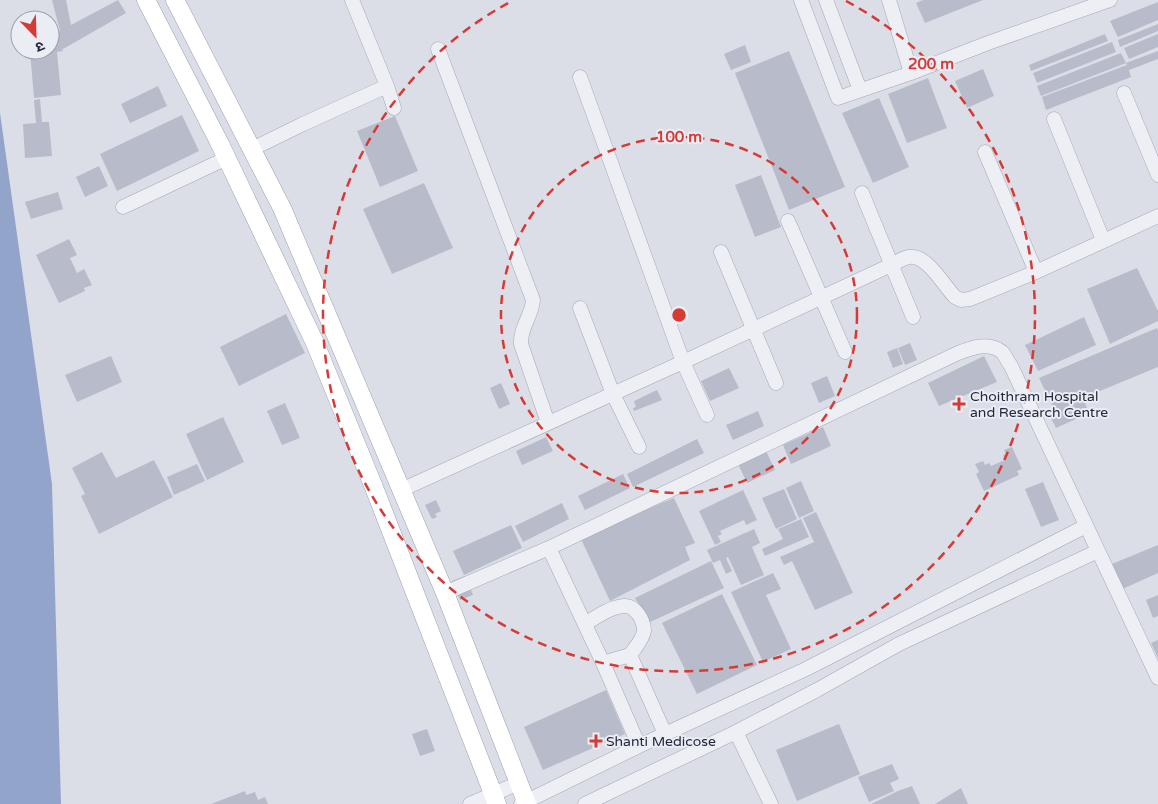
<svg xmlns="http://www.w3.org/2000/svg" width="1158" height="804" viewBox="0 0 1158 804" font-family="'Varela Round','Noto Sans Devanagari',sans-serif">
<style>
.water{fill:#93a4ca}
.building{fill:#b8bcca}
.lines{fill:none;stroke-linecap:round;stroke-linejoin:round}
.minor-casing{stroke:#a4a8b4;stroke-width:15}
.major-casing{stroke:#9aa0b3;stroke-width:19}
.minor{stroke:#eeeff5;stroke-width:14}
.major{stroke:#fff;stroke-width:18}
.ring{fill:none;stroke:#d73a35;stroke-width:2.5;stroke-dasharray:9 6}
.poi-dot{fill:#d73a35;stroke:#ebedf5;stroke-width:2}
.labels{text-anchor:middle;stroke-width:4;stroke-linejoin:round;paint-order:stroke}
.poi-label{font-size:14px;fill:#24293e;stroke:#ebedf5;text-anchor:start}
.centre{fill:#d73a35;stroke:#ebedf5;stroke-width:2.5}
.ring-label{font-size:15px;text-anchor:middle;font-weight:bold;fill:#d73a35;stroke:#ebedf5;stroke-width:4;stroke-linejoin:round;paint-order:stroke}
</style>
<rect width="100%" height="100%" fill="#dbdee7"/>
<path class="water" d="M0,113l52,371 9,320h-61z"/>
<path class="building" d="M52,0h14l5,25 47,-25 8,13 -63,36 -1,-1 1,3 -6,1 4,43 -27,3 -4,-47 20,-1v-13h6l-2,-3 6,-3z
M923,0h60l-58,23 -9,-20z
M1158,2v18l-40,17 -8,-16z
M1158,24v7l-38,16 -2,-7z
M1105,34l3,7 -77,30 -2,-6z
M1158,34v13l-29,12 -5,-11z
M1112,42l4,10 -79,31 -4,-10z
M745,45l6,17 -20,8 -7,-16z
M789,51l56,136 -56,23 -54,-137z
M1158,51v8l-29,11 2,7 -85,33 -4,-13 85,-32 -1,-2z
M1121,53l5,10 -85,33 -4,-10z
M983,69l11,27 -27,12 -12,-27z
M928,78l19,50 -40,15 -19,-49z
M158,86l9,20 -37,17 -9,-19z
M879,98l30,69 -36,16 -31,-70z
M40,99l2,23h7l3,34 -27,2 -2,-34 13,-1 -2,-23z
M182,115l17,36 -82,40 -17,-37z
M395,116l23,55 -38,16 -23,-56z
M99,166l9,20 -23,11 -9,-20z
M761,175l20,52 -26,10 -20,-52z
M424,183l29,65 -61,26 -29,-65z
M58,192l5,17 -32,10 -6,-17z
M69,239l8,16 -7,3 7,15 7,-4 8,16 -8,3 1,3 -26,12 -23,-48z
M1137,268l21,43v10l-48,23 -23,-55z
M286,314l19,39 -66,33 -19,-39z
M1084,317l12,28 -58,26 -13,-26z
M1157,328l1,3v36l-75,31 6,15 -33,15 -8,-16 5,-5 -14,-29z
M910,343l7,17 -12,5 -7,-17z
M897,348l6,16 -10,4 -6,-16z
M111,356l11,26 -45,20 -12,-27z
M984,356l13,26 -58,24 -11,-23z
M729,368l10,20 -29,13 -9,-20z
M827,376l8,20 -16,7 -8,-20z
M501,383l9,21 -11,5 -9,-21z
M657,390l5,10 -28,11 -1,-3 3,-1 -2,-6z
M285,403l15,35 -18,7 -15,-34z
M758,411l6,15 -31,14 -7,-15z
M223,417l21,45 -37,18 -21,-46z
M823,427l8,19 -40,18 -8,-19z
M546,437l7,14 -31,14 -6,-14z
M697,439l7,14 -71,34 -6,-13z
M1012,447l10,22 -5,2 2,4 -35,16 -8,-17 3,-2 -4,-8 8,-3 2,4 4,-2 2,3 14,-6 -2,-5 3,-1 -2,-4z
M766,451l9,19 -28,13 -9,-19z
M102,452l14,26 38,-18 19,37 -74,37 -18,-38 4,-2 -13,-26z
M197,464l8,17 -31,14 -7,-18z
M623,474l7,14 -45,22 -7,-14z
M801,481l13,30 -15,7 -13,-30z
M1043,482l16,38 -18,7 -16,-38z
M784,489l13,30 -21,10 -14,-31z
M743,490l14,30 -11,5 -2,-5 -24,11 2,3 -4,2 3,6 -6,3 -16,-34z
M674,498l21,45 -10,4 5,13 -80,41 -30,-64z
M436,500l5,11 -6,3 2,3 -5,2 -7,-14z
M562,503l7,16 -46,23 -8,-16z
M816,512l37,81 -38,17 -23,-49 -8,4 -4,-8 34,-15 -11,-24z
M801,519l8,18 -44,19 -3,-7 21,-10 -5,-10z
M511,525l11,23 -58,27 -11,-24z
M754,529l6,14 -8,4 12,28 -23,10 -13,-28 -2,1 6,13 -6,3 -6,-14 -7,3 -6,-13z
M1158,545v28l-40,18 -11,-25z
M711,561l13,27 -76,35 -13,-25z
M773,573l8,16 -15,6 25,54 -28,13 -32,-70z
M465,576l8,19 -13,5 -8,-19z
M722,594l35,71 -60,29 -35,-71z
M1158,595v21l-5,2 -7,-18z
M1158,640v18l-7,-15z
M606,690l19,44 -82,36 -19,-43z
M839,724l21,50 -63,27 -21,-51z
M427,729l8,22 -15,5 -8,-22z
M892,764l7,15 -9,4 4,8 -25,11 -11,-25z
M912,786l8,18h-49l27,-13z
M961,788l7,16h-33z
M245,791l1,4 9,-3 3,8 7,-3 3,7h-57z"/>
<g class="lines">
<defs>
<path id="minor" d="M352,0l35,86 7,22
M801,0l37,98 73,-25 77,-30 122,-43
M826,0l34,90
M889,0l22,73
M438,49l95,251c-1,16 -13,27 -12,44l27,79
M580,77l103,285 24,53
M1124,93l34,82
M1054,119l49,121
M252,149l51,-25 84,-38
M985,152l51,120
M862,193l51,124
M123,207l104,-49
M788,221l57,131
M721,252l55,131
M580,308l33,86 26,53
M401,490l282,-128 208,-97c6,-3 12,-7 18,-8 18,-3 35,29 46,40l6,3 9,-1 66,-27 122,-56
M445,593l104,-45
M585,624c11,-7 25,-17 39,-18 11,-1 20,14 20,25 -1,8 -9,17 -14,24l35,79
M603,663l27,-8
M736,732l35,72
M639,746l-36,-83 -54,-115 409,-195c13,-5 31,-12 44,-1 3,3 6,10 9,14l147,312
M470,804l49,-21
M521,804l118,-58 167,-77 280,-143
M585,804l151,-72 81,-42 82,-46 199,-93"/>
<path id="major" d="M146,0l73,142 96,201 60,147 122,314
M175,0l107,208 163,385 82,211"/>
</defs>
<use href="#minor" class="minor-casing"/>
<use href="#major" class="major-casing"/>
<use href="#minor" class="minor"/>
<use href="#major" class="major"/>
</g>
<g class="ring">
<circle cx="679" cy="315" r="178"/>
<path d="M846 1A356 356 0 1 1 512 1"/>
</g>
<g class="poi-dot">
<path d="M956.5 396.5h5v5h5v5h-5v5h-5v-5h-5v-5h5z"/>
<path d="M593.5 733.5h5v5h5v5h-5v5h-5v-5h-5v-5h5z"/>
</g>
<g class="labels">
<g class="poi-label">
<text x="970" y="401">Choithram Hospital<tspan x="970" dy="16">and Research Centre</tspan></text>
<text x="606" y="746">Shanti Medicose</text>
</g>
</g>
<circle cx="679" cy="315" r="8" class="centre"/>
<g class="ring-label">
<text x="931" y="69">200 m</text>
<text x="679" y="142">100 m</text>
</g>
<g transform="translate(35 35) rotate(157)"><circle r="24" fill="#ebedf5" stroke="#9b9fac"/>
<path d="M0-4L9 19L0 12L-9 19Z" fill="#d73a35"/>
<text y="-8" font-size="14" font-weight="bold" text-anchor="middle" fill="#24293e">उ</text>
</g>
</svg>
